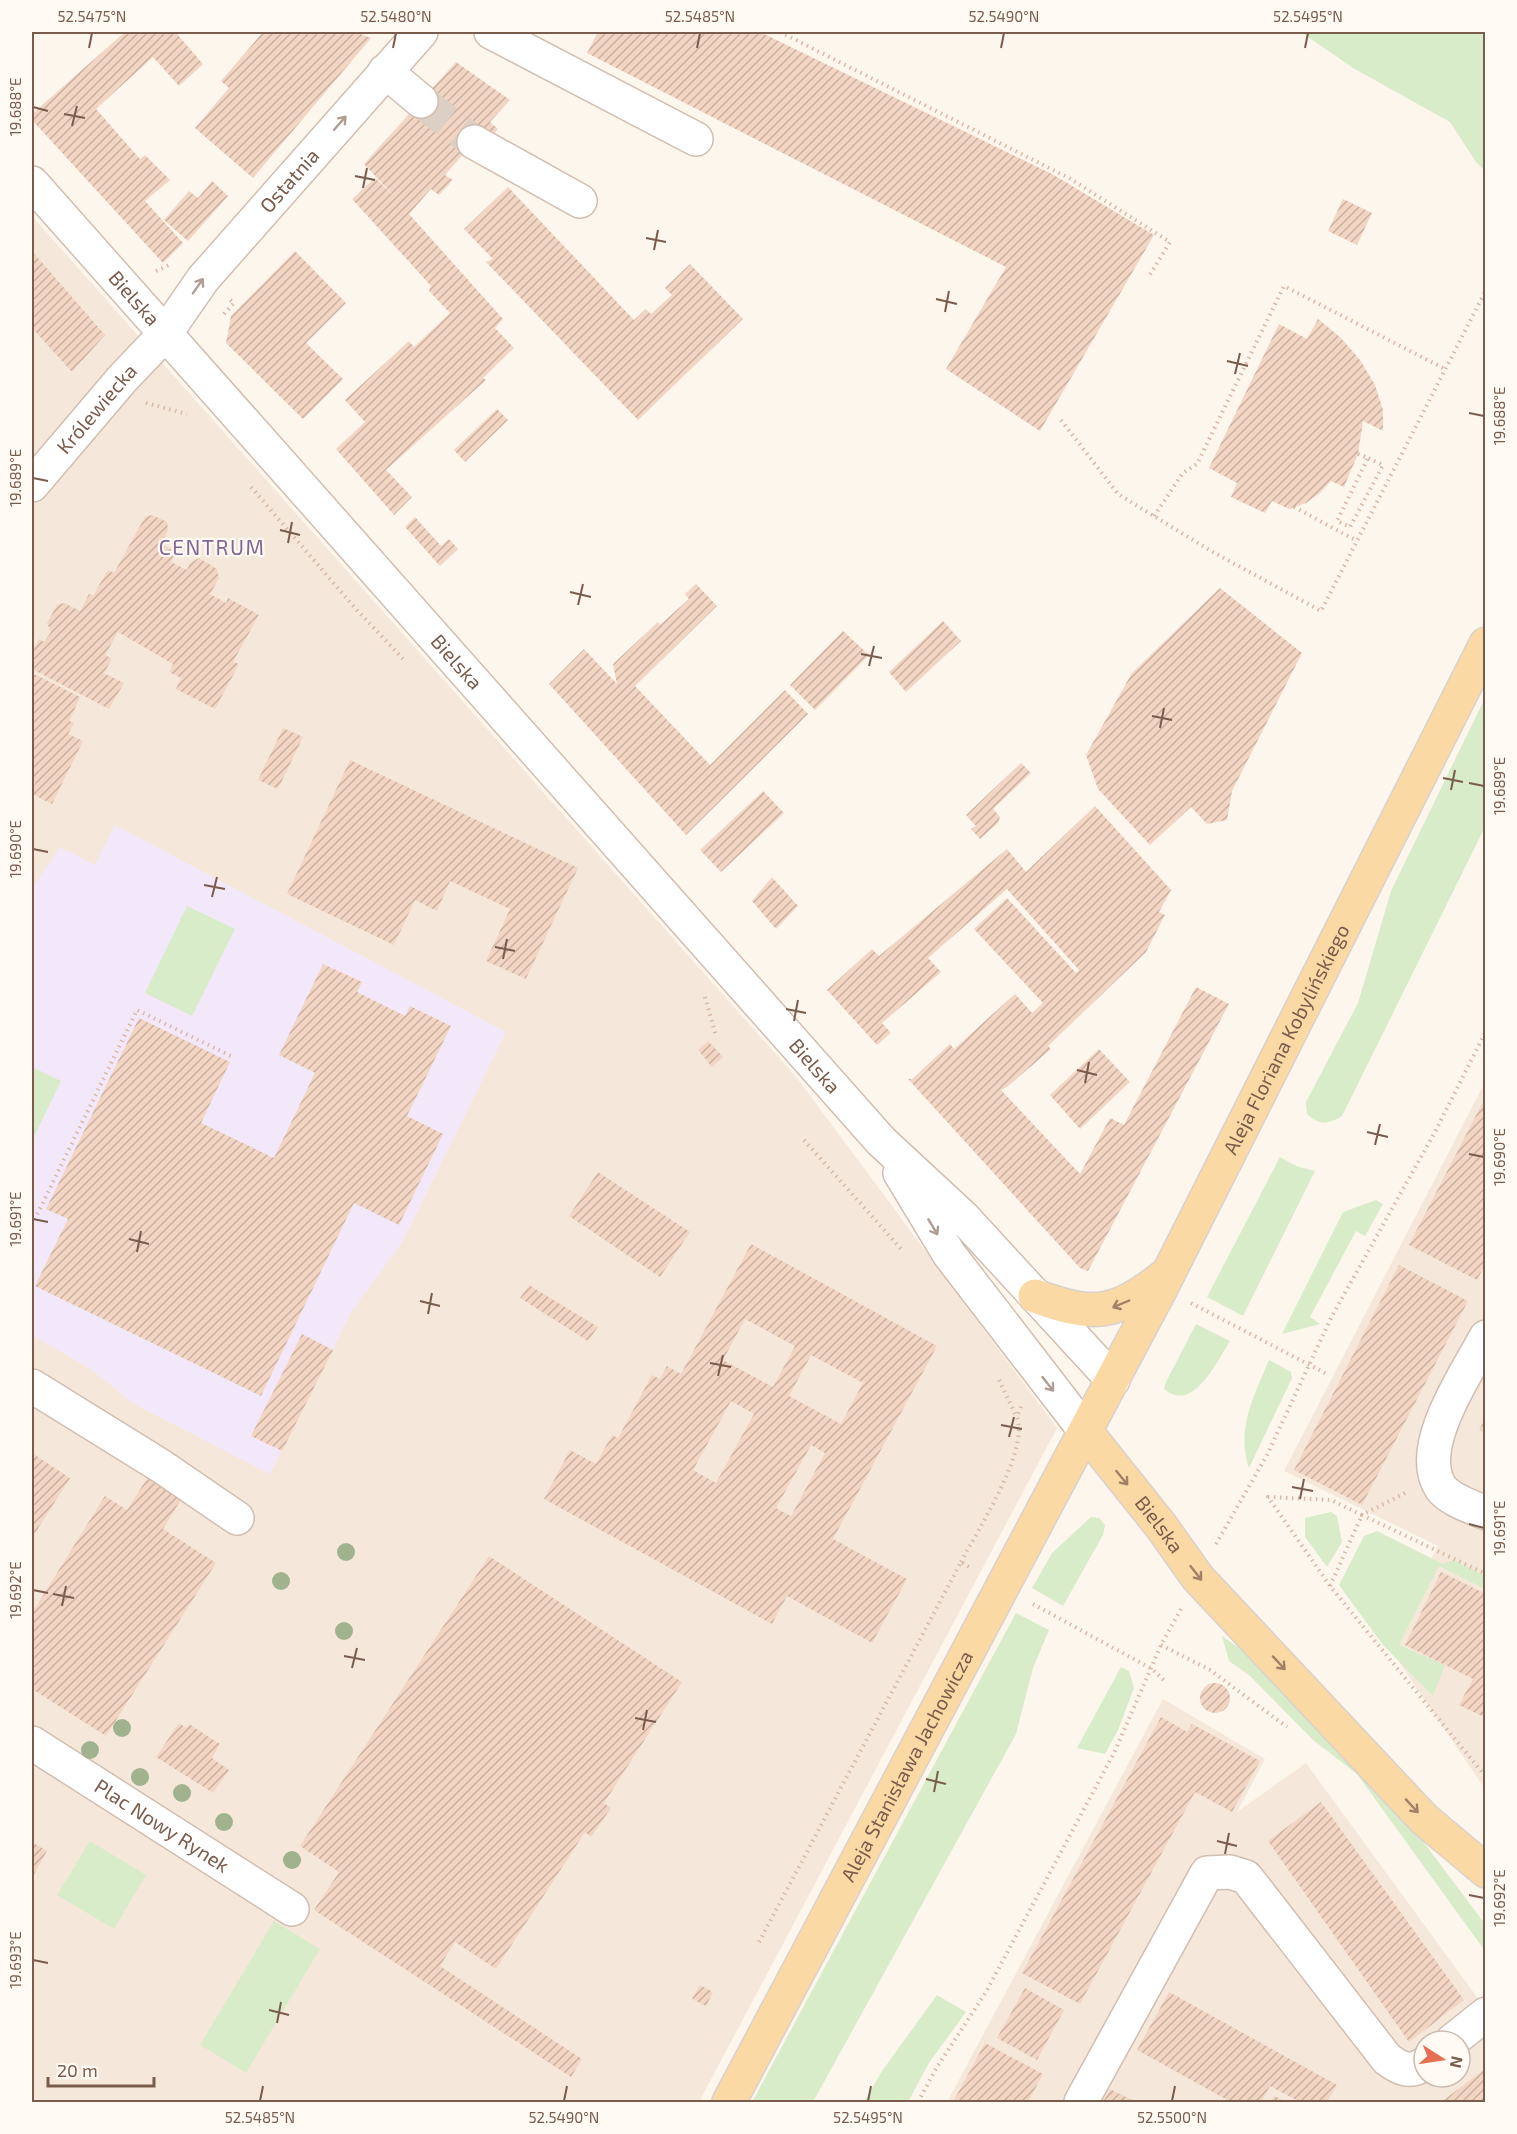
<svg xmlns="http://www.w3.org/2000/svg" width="1517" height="2134" viewBox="0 0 1517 2134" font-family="'Exo 2',sans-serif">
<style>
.residential{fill:#f5e8da;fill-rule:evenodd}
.education{fill:#f3e8fa}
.green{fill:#d8ecc9}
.building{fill:url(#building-hatch);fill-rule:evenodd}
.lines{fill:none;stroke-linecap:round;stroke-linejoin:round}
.minor-tunnel{stroke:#dcd0c4;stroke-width:33;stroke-dasharray:33 16;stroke-linecap:butt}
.minor-casing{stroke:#d1beb0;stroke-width:36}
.major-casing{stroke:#dad1cd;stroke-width:36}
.path{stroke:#d9b8a5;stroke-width:4;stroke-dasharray:1.5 4.5;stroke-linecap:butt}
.minor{stroke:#fff;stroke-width:33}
.major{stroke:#fbd9a5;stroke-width:33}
.tree{fill:#a0b28e}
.oneway{stroke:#af9d94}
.oneway2{stroke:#a18267}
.ticks{fill:none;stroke:#7a5c4d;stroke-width:2}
.labels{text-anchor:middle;stroke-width:4.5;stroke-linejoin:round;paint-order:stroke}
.street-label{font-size:20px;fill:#7a5c4d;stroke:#fffaf3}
.neighbourhood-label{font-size:21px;letter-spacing:1.5px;fill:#846695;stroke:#fffaf3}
.neatline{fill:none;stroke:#7a5c4d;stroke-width:2}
.ticks-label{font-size:15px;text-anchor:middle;fill:#7a5c4d}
</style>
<defs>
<pattern id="building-hatch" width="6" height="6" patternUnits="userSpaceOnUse" patternTransform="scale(1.5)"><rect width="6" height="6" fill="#f3d5c3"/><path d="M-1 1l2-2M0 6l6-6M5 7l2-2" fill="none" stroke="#cab0a1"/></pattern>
</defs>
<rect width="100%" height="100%" fill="#fdf6ec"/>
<path class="residential" d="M32,216l765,862 260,350 -358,674h-667z
M1485,1082v707l-98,-145 51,-98 -154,-75z
M1163,1699l102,60 -28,53 69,-49 179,245v94h-538zM1424,2041h36v36h-36z"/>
<path class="education" d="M115,825l391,207 -103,209 -51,70 -82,163 -136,-70 -42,-34 -60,-35v-446l28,-42 35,18z"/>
<path class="green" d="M1301,32h184v139l-9,-9 -26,-40 -97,-54z
M1485,698v129l-143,289c-14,9 -23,9 -35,-2l-1,-12 52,-99 33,-112z
M187,906l48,23 -43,87 -47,-23z
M32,1067l29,14 -29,60z
M1280,1157l16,9 19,5 -72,145 -36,-19z
M1376,1200l7,4 -18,32 -9,-5 -46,86 10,7 -38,10 61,-122z
M1196,1324l34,17c-13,20 -37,73 -66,48l2,-7z
M1269,1360l22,12 1,6 -43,90c-13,-38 5,-73 20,-108z
M1331,1512l6,4 5,26 -15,25 -22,-30v-19z
M1091,1517l8,1 6,7 -2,10 -40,71 -31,-18 20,-35z
M1377,1531l66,33 10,-4 32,16v13l-46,-23 -40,79 46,20 -12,31 -50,-51 -44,-60 25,-49z
M1016,1613l33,17 -16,38 -17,66 -203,368h-61z
M1222,1636l23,16 132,128 108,144v27l-128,-177 -44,-34 -64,-65 -20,-14z
M1121,1667l8,4 5,17 -16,42 -13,24 -28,-6z
M90,1841l56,34 -32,54 -57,-34z
M274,1921l46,28 -74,124 -46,-28z
M937,1995l29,17 -37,51 -21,39h-44l18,-31z"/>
<path class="building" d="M125,32h56l-4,2 26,30 -24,22 -26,-29 -57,52 44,50 5,-4 25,25 -25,21 38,42 -20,20 -131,-143v-6z
M263,32h92l16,6 -118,140 -58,-50 34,-40 -8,-7z
M598,32h162l292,142 102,61 -114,196 -94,-62 60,-102 -419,-214z
M456,62l54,38 -20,22 8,7 -14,16 -10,-3 -29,33 8,5 -14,15 -8,-6 -22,25 94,105 -8,9 19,20 -31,30 3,2 -100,90 26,27 -18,18 -58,-66 29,-27 -20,-22 64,-59 5,6 36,-34 -21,-22 2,-5 -79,-87 23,-21 19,18 -30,-32z
M212,181l16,15 -40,45 -24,-21 25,-29 9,7z
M508,187l126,133 12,-11 5,5 21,-19 -7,-7 25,-24 53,55 -105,101 -152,-158 7,-3 -29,-30z
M1343,199l29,14 -15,32 -29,-14z
M32,251l73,84 -33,37 -40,-44z
M295,251l51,52 -40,40 37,36 -40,40 -77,-76 5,-27z
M1318,319l23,19 19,22 15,25 8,25v21l-20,-10 -5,33 -14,33 -13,-6 -11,12 -14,10 -17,6 -17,-8 -7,12 -34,-16 6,-14 -28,-15 70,-144 28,15z
M497,409l11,11 -43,42 -11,-12z
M152,515l15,7 1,8 -7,14 15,8 -5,10 16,8 3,-7 9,-5 18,11 2,9 -9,16 16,9 2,-5 31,17 -26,47 6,2 -24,45 -39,-20 5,-11 -12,-6 4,-8 -55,-32 -13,23 7,4 -8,14 20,10 -15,26 -77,-40v-17l7,-13 5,3 7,-10 -4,-9 10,-18 7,-2 16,8 9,-17 4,2 15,-26 6,3 31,-56z
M415,517l26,29 8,-7 9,10 -18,17 -35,-39z
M696,584l21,22 -82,80 75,79 75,-75 23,24 -122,121 -137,-151 35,-35 33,35 -4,-20 45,-42 2,3 29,-26 -4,-5z
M1220,588l82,65 -70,138 -5,29 -20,4 -16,-17 -41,38 -52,-56 -12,-34 46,-82z
M943,621l18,20 -55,51 -17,-20z
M843,631l26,24 -54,55 -25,-25z
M32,673l48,24 -11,24 5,2 -6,11 15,7 -31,63 -20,-10 3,-11 -3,-2z
M283,728l20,9 -25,52 -20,-9z
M350,760l228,108 -52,111 -40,-18 24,-52 -60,-28 -13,30 -22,-11 -21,45 -107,-51z
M1021,763l10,10 -38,36 7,8 -2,6 -18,16 -9,-10 5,-3 -10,-11z
M763,791l21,22 -63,59 -21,-22z
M1095,806l76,84 -12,22 6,3 -19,37 -98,94 3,3 -44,38 -6,3 79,84 30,-56 14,7 72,-138 33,17 -141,267 -8,-3 -172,-189h4l38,-35 4,5 61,-55 17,19 11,-10 -69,-74 33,-31 69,75 3,-3 -72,-81 -79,69 13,14 -59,51 9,10 -14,12 -50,-55 45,-41 7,7 128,-107 19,23z
M772,877l26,29 -22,23 -24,-28z
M323,964l39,18 -5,10 48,24 5,-10 41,20 -44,90 36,18 -44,91 -45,-22 -93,193 -226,-110 33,-67 -22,-10 93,-191 91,44 -29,61 73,35 41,-85 -36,-18z
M708,1041l15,16 -11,10 -14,-17z
M1099,1049l31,33 -50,47 -30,-34z
M1486,1096v167l-9,17 -68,-35z
M598,1172l92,60 -30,45 -91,-61z
M751,1244l186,102 -104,193 74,40 -35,64 -85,-47 -15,28 -228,-125 26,-49 26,14 16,-29 6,3 34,-63 8,4 7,-13 14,8zM745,1319l50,27 -22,41 -50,-27zM811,1355l52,28 -22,41 -52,-28zM731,1401l23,13 -38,69 -23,-13zM811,1445l14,8 -34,63 -15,-8z
M1399,1265l69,36 -106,204 -68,-35z
M529,1285l69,42 -10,14 -68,-43z
M302,1334l31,16 -51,101 -31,-15z
M1486,1417v17l-7,-4z
M32,1453l38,25 -38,60z
M148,1477l34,21 -19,31 53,34 -110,173 -74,-47v-76l73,-117 22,14z
M489,1556l193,126 -78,121 7,5 -20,29 -6,-5 -89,137 -41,-27 -15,24 142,93 -11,18 -257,-167 25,-38 -39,-26z
M1441,1572l45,22v124l-27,-13 14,-26 -68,-34z
M1200 1698a15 15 0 1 1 30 0a15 15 0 1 1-30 0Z
M1161,1717l26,15 5,-8 68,37 -28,51 -37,-20 -115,212 -58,-31z
M179,1723l7,5 3,-4 31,20 -8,14 17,12 -16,23 -57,-36z
M1321,1802l143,198 -55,42 -141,-201z
M32,1842l15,9 -15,27z
M700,1985l13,7 -7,14 -14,-7z
M1025,1988l39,22 -27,50 -40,-22z
M1169,1992l168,93 -10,17h-27l-30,-16 -9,16h-30l-94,-52z
M985,2043l58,31 -15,28h-75z
M1486,2068v34h-45z
M1110,2089l26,13h-33z
M1274,2096l13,6h-17z"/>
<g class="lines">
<path class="minor-tunnel" d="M421,101l53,41"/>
<defs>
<g id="minor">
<path d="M491,32l205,107"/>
<path d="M385,71l36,30"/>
<path d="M474,142l106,59"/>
<path id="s1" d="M32,183l849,958 82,76 150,163"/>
<path id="s2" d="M32,485l91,-107 42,-44 38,-55 218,-247"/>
<path d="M900,1173l49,81 137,178"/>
<path d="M1486,1337c-19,36 -72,111 -45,151 9,12 31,19 45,25"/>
<path d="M32,1386l129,80 76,52"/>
<path id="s3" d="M32,1743l260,166"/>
<path d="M1452,2041l34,-27"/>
<path d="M1081,2102l126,-229 23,-1 16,5 141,182c12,9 23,15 37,5"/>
</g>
<g id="major">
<path d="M1035,1296c60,22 80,19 131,-21"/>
<path id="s4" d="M1086,1432l75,94 37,52 226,241 62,52"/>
<path id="s5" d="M729,2102l432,-814 325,-644"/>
</g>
</defs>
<use href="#minor" class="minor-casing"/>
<use href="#major" class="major-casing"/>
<path class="path" d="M780,32l289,146 101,64 -22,36
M156,271l15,-7
M224,314l10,-11 -4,-3
M146,403l41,11
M1061,420l57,74 93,57 110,60 165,-321
M1358,454l10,4 -31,63 13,6 33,-62 -15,-7
M251,487l104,121 50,53
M1294,507l63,34
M1154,516l29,-43 14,-9 87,-178 161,83
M705,997l11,39
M804,1140l99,111
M32,1225l105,-215 96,47
M1191,1303l136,71
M999,1380l17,36
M1405,1493l-43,22 124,59
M1216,1544l51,-89 64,-137 105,-188 50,-99
M961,1562c17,-33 68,-110 56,-145l5,-13
M1330,1586l32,-71 -31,-15 -63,-3 62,89 156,191
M1033,1604l119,65 15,14
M1161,1645l49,25 77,57
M759,1942l202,-380 11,7
M918,2102l19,-35 49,-75 128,-239 47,-108 20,-36"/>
<use href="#minor" class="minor"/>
<use href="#major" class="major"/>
</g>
<g class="tree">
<circle cx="346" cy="1552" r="9"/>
<circle cx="281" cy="1581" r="9"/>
<circle cx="344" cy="1631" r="9"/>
<circle cx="122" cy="1728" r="9"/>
<circle cx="90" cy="1750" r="9"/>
<circle cx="140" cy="1777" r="9"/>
<circle cx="182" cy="1793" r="9"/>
<circle cx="224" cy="1822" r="9"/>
<circle cx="292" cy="1860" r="9"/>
</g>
<defs><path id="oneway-shaft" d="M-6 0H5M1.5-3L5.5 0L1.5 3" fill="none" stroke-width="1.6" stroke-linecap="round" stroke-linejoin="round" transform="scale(1.5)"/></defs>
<g class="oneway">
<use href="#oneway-shaft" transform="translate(340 123) rotate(-49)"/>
<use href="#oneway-shaft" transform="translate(198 286) rotate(-55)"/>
<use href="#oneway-shaft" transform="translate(933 1227) rotate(59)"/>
<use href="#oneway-shaft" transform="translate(1048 1384) rotate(52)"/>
</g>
<g class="oneway2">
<use href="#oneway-shaft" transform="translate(1121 1304) rotate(157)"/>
<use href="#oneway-shaft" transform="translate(1122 1478) rotate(51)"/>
<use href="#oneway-shaft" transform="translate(1196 1573) rotate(52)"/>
<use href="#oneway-shaft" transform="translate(1279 1663) rotate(47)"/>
<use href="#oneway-shaft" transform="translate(1412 1806) rotate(47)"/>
</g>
<path class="ticks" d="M89,48l3,-15M393,48l3,-15M697,48l3,-15M1001,48l3,-15M1305,48l3,-15M33,107l15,4M64,114l21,4M72,126l5,-20M355,176l20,4M363,188l4,-20M646,238l20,4M654,250l4,-20M936,299l21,5M945,312l4,-21M1227,361l21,5M1235,374l5,-21M1469,413l15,3M33,478l15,3M280,530l20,5M288,543l4,-21M570,592l21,5M578,605l5,-21M861,654l21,4M869,666l5,-20M1152,716l20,4M1160,728l4,-20M1443,778l20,4M1469,783l15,3M1451,790l4,-20M33,849l15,3M204,885l21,4M212,897l5,-20M495,947l20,4M503,959l4,-20M786,1009l20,4M794,1021l4,-21M1077,1070l20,5M1085,1083l4,-21M1367,1132l21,5M1375,1145l5,-21M1469,1154l15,3M33,1219l15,3M129,1239l20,5M137,1252l4,-21M420,1301l20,5M428,1314l4,-21M710,1363l21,4M718,1376l5,-21M1001,1425l21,4M1009,1437l5,-20M1292,1487l21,4M1300,1499l4,-20M1469,1524l15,4M33,1590l15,3M53,1594l21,4M62,1606l4,-20M344,1656l21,4M352,1668l5,-20M635,1718l21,4M643,1730l4,-20M926,1779l20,5M934,1792l4,-21M1217,1841l20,5M1225,1854l4,-21M1469,1895l15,3M33,1960l15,3M269,2010l20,5M277,2023l4,-21M260,2101l3,-15M564,2101l3,-15M868,2101l3,-15M1172,2101l3,-15"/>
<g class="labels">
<g class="street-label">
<text dy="7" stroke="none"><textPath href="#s2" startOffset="399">Ostatnia</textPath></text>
<text dy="7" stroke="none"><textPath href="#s1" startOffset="154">Bielska</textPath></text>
<text dy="7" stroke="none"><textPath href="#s2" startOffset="100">Królewiecka</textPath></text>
<text dy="7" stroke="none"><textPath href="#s1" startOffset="640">Bielska</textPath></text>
<text dy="7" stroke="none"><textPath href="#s5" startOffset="1200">Aleja Floriana Kobylińskiego</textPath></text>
<text dy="7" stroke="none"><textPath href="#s1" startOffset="1180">Bielska</textPath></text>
<text dy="7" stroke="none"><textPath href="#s4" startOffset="118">Bielska</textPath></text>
<text dy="7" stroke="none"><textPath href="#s5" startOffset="380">Aleja Stanisława Jachowicza</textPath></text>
<text dy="7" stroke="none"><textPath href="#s3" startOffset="154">Plac Nowy Rynek</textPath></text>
</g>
<g class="neighbourhood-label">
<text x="212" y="555">CENTRUM</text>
</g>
</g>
<rect width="1517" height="2134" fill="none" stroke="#fffaf3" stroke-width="66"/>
<g transform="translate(1442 2059) rotate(102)"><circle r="28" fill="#fffaf3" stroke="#cabbb1" stroke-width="1.5"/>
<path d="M0-4.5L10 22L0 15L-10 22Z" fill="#e76f51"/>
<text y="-9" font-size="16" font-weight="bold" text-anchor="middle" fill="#7a5c4d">N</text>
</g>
<path d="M48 2077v9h106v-9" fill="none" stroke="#7a5c4d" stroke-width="3"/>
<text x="57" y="2077" font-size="18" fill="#7a5c4d" stroke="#fffaf3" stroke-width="4.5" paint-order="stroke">20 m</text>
<rect x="33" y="33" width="1451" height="2068" class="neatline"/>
<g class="ticks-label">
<text x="92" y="22">52.5475°N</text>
<text x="396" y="22">52.5480°N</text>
<text x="700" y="22">52.5485°N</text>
<text x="1004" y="22">52.5490°N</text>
<text x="1308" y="22">52.5495°N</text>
<text transform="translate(16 107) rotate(-90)" y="5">19.688°E</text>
<text transform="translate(1500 416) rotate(-90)" y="5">19.688°E</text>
<text transform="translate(16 478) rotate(-90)" y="5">19.689°E</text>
<text transform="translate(1500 786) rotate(-90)" y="5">19.689°E</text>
<text transform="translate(16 849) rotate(-90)" y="5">19.690°E</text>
<text transform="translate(1500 1157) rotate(-90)" y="5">19.690°E</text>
<text transform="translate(16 1219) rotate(-90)" y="5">19.691°E</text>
<text transform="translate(1500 1528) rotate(-90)" y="5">19.691°E</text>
<text transform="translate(16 1590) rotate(-90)" y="5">19.692°E</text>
<text transform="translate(1500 1898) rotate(-90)" y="5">19.692°E</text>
<text transform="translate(16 1960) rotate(-90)" y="5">19.693°E</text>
<text x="260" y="2123">52.5485°N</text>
<text x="564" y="2123">52.5490°N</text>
<text x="868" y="2123">52.5495°N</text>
<text x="1172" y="2123">52.5500°N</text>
</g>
</svg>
